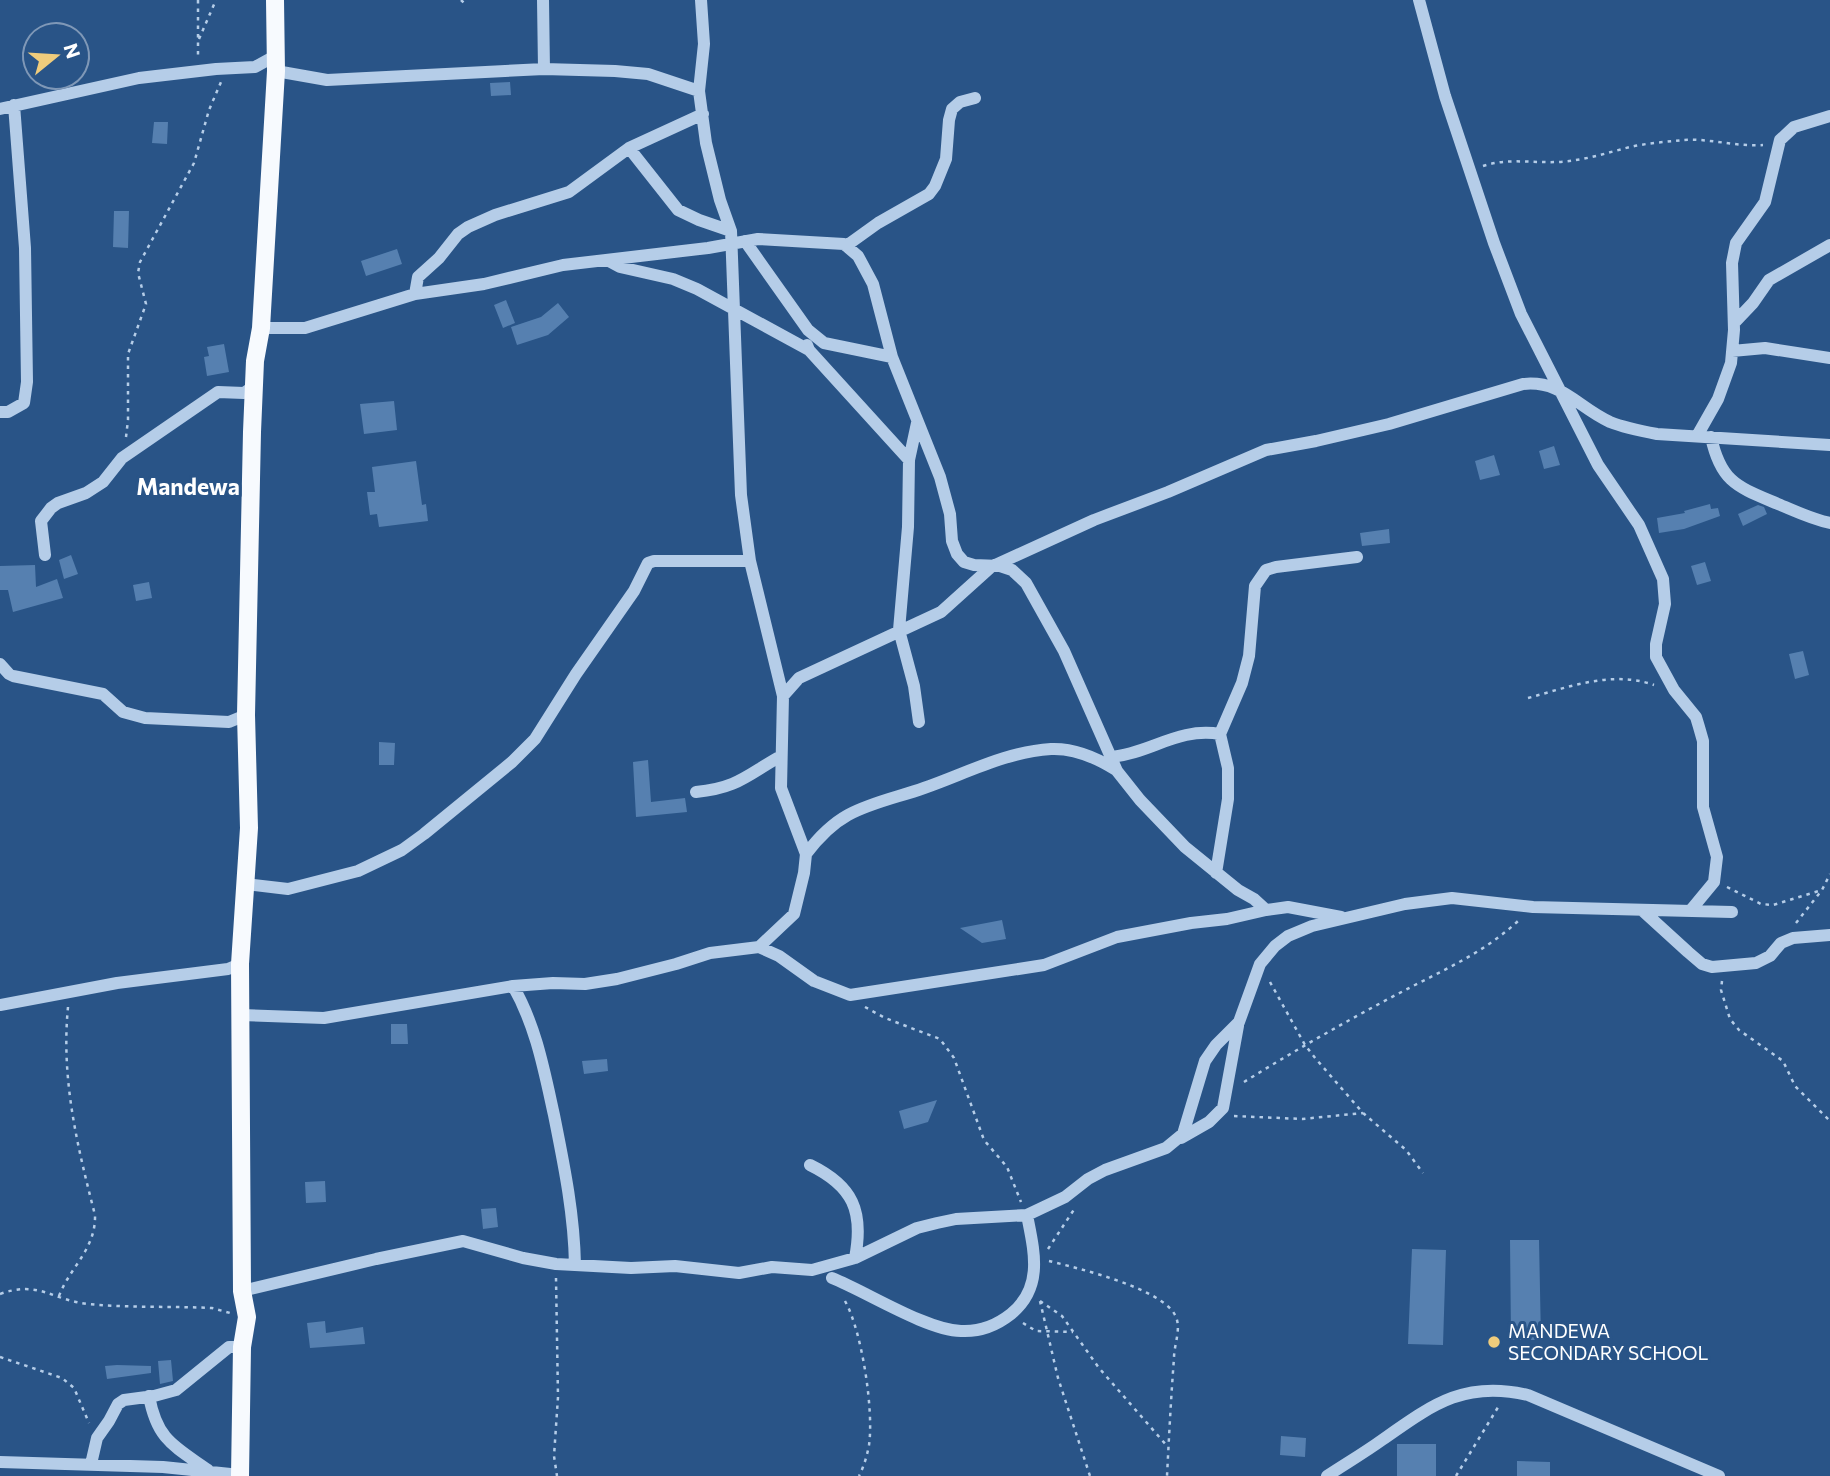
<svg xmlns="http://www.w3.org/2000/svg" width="1830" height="1476" viewBox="0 0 1830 1476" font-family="Commissioner,sans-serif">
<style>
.building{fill:#5680b0}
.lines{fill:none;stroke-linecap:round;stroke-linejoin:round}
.path{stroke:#b5cde8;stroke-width:2.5;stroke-dasharray:3.5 5;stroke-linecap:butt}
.minor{stroke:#b5cde8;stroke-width:12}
.major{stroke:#f7fafe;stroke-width:18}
.poi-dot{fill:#efcc7c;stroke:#295487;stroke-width:2.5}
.labels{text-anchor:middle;stroke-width:6;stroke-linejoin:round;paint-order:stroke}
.poi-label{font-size:19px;fill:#fff;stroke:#295487;text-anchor:start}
.quarter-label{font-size:23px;font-weight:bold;fill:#fff;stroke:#295487}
</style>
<rect width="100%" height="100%" fill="#295487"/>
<path class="building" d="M510,82l1,13 -20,1 -1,-13z
M154,122h14l-1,22 -15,-1z
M114,211h15l-1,37 -15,-1z
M397,249l5,15 -36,12 -5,-15z
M506,300l9,23 -12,5 -9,-23z
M558,303l11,14 -21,18 -31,10 -6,-18 30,-10z
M224,344l5,28 -22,4 -3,-19 5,-1 -2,-9z
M394,401l3,29 -33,4 -4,-30z
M1554,446l6,19 -16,4 -5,-18z
M1494,455l6,20 -20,5 -5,-19z
M416,461l6,44 4,-1 2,17 -49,6 -2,-13 -7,1 -3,-23h8l-3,-25z
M1710,504l1,5 7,-1 2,8 -36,13 -25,4 -2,-15 28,-5 -1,-2z
M1758,505l6,2 3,7 -24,12 -5,-12z
M1389,529l1,14 -28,3 -2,-13z
M71,555l7,19 -14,5 -5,-19z
M1705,562l6,19 -14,4 -6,-19z
M35,565l1,22 21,-8 6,19 -50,14 -5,-22h-8v-24z
M149,582l3,16 -16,3 -3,-16z
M1803,651l6,24 -14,4 -6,-25z
M379,742l16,1 -1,22h-15z
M648,760l3,42 34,-4 2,14 -51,5 -3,-55z
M1002,920l4,19 -24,4 -22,-15z
M391,1024h16l1,20h-17z
M607,1059l1,12 -24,3 -2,-13z
M937,1100l-9,22 -24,7 -5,-18z
M325,1181l1,21 -20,1 -1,-21z
M496,1208l2,19 -15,2 -2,-20z
M1510,1240h29l2,100h-30z
M1412,1249l34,1 -3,95 -35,-1z
M325,1321l1,12 37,-6 2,17 -55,4 -3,-25z
M171,1360l2,21 -13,3 -2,-23z
M117,1365l34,1v7l-44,6 -2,-13z
M1281,1436l25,2 -1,19 -25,-2z
M1397,1444h39v32h-39z
M1517,1461l33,1v14h-33z"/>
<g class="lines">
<path class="path" d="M198,0v56
M461,0l5,5
M199,39l17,-39
M1483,166c24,-8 49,-3 74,-4 26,-1 49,-9 73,-15 17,-4 36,-5 53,-7 27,-2 52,7 80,5
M126,437l2,-17v-66l18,-50 -8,-31 2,-11 54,-99 15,-53 12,-28
M1528,698c41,-11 84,-28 126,-13
M1727,887l34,17 12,1 49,-15
M1796,923l26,-33 8,-16
M1722,981l-1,9 9,29 9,11 44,31 12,25 35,35
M1270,982l35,63 11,14 47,54 43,37 17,23
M865,1007l20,11 55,21 14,19 30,82 23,27 14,35
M1244,1082c55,-34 111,-66 169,-96 37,-19 74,-36 105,-65
M1234,1116l68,3 61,-6
M1048,1249l27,-41
M1049,1261c28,7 112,27 126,54 7,13 -1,29 -1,43 -3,39 -5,79 -7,118
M556,1278l2,119 -4,59 3,20
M0,1294c39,-14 52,6 88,10 41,4 83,2 124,4l18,5
M59,1296c11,-29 37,-47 36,-81 -18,-70 -34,-136 -27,-208
M845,1301c17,30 29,110 24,144 -2,11 -5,21 -10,31
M1040,1301l18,77 32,98
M1040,1301l22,15 37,52 69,79
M1023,1323l13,8 37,1
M0,1357l62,21 12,10 15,35
M1456,1476l44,-72"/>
<path class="minor" d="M543,0l1,69
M1419,0l26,96 49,147 27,71 77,151 41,60 24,54 2,25 -9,40v13l18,33 22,27 3,10 4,14v66l14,50 -3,25 -24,29
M276,71l51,9 217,-11 71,2 33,3 51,17
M0,109l139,-31 77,-9 39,-2 20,-11
M629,148l49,62 21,10 32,11
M745,241l63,89 16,13 68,14
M846,246l32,-23 51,-29 6,-8 11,-27 3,-39 3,-11 8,-7 15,-4
M607,260l13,7 53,12 24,10 112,61
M415,294l69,-10 79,-19 145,-17 50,-9 86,5 14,12 15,28 19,73 48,120 10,37 2,27 5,13 7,8 10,3 26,1 12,4 14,13 38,68 53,120 23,29 45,47 53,43 16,9 12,11 22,-3 53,10
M1734,323l19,-20 16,-23 61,-35
M261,328h44l110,-34 3,-17 21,-19 19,-24 10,-7 27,-12 74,-23 60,-44 74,-34
M807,345l2,5 100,110
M1732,351l33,-3 65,10
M0,412h8l16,-9 3,-21 -2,-134 -11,-143
M917,423l-8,37 -1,67 -9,103 15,56 5,36
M1697,436l21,-37 13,-36 3,-33 -2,-67 4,-20 29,-41 15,-62 14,-13 36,-11
M1711,437c10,46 27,50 67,67 17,7 33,15 52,19
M45,555l-4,-34 10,-13 7,-5 28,-10 17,-11 19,-24 96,-66 26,1 11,-8
M0,664l9,10 4,2 90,18 20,18 22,6 84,4 17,-7
M783,696l16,-18 142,-66 50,-45 103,-47 74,-28 98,-42 50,-9 73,-17 134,-40c39,-4 54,23 87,38 15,6 31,9 47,12l173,11
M1111,757c40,-4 67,-30 109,-23
M696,792c42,-4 51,-17 85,-36
M806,854c12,-16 24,-29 42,-39 24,-13 51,-18 76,-27 43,-15 81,-36 127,-39 23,-1 46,9 65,21
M1216,873l12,-74v-31l-8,-34 22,-51 7,-27 6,-70 11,-16 10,-3 81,-10
M245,884l43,5 70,-18 44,-21 22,-16 88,-72 23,-23 41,-65 58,-83 14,-28 6,-2h96
M1643,911l45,41 14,12 10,3 44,-4 14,-7 11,-13 12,-5 37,-3
M759,947l20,9 35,25 36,14 194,-30 73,-28 74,-14 36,-4 39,-9
M513,986c23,40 31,84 41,129 10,50 20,98 21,150
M0,1005l117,-22 111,-14 12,-5
M241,1015l83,3 189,-32 40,-3 32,1 32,-5 59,-15 34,-11 49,-6 35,-33 10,-41 2,-19 -25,-66 2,-92 -33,-135 -9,-66 -10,-264 -11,-31 -14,-57 -7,-52 5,-47 -3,-44
M1181,1138l28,-16 14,-14 15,-82
M810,1165c43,21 54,46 45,93
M832,1278c35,14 94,52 129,53 18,1 36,-6 50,-17 33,-27 23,-63 16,-99
M242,1291l134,-32 87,-18 60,17 33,6 75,4 44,-2 64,7 33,-6 40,3 43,-12 62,-30 20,-5 19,-4 71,-4 38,-18 23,-18 17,-9 61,-22 17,-14 22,-73 11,-16 23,-23 21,-58 15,-18 13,-10 24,-10 93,-22 47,-6 81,9 199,5
M149,1396c8,44 25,50 59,74
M0,1462l163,5 77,8
M91,1464l6,-26 12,-17 9,-17 6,-4 30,-4 22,-6 53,-43h13
M1327,1476c18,-12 37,-23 55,-36 50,-35 82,-60 146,-45l191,81"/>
<path class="major" d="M240,1476l2,-129 5,-30 -5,-26 -2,-327 9,-136 -3,-113 6,-283 3,-71 6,-33 15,-257 -1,-71"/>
</g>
<circle class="poi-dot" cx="1494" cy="1342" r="7"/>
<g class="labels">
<g class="poi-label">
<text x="1508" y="1338">MANDEWA<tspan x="1508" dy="22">SECONDARY SCHOOL</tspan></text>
</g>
<g class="quarter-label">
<text x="188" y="495">Mandewa</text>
</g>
</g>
<g transform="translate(56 56) rotate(72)"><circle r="33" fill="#295487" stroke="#7f98b7" stroke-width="2"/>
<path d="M0-5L12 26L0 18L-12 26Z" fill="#efcc7c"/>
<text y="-10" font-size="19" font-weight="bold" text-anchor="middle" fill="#ffffff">N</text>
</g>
</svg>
